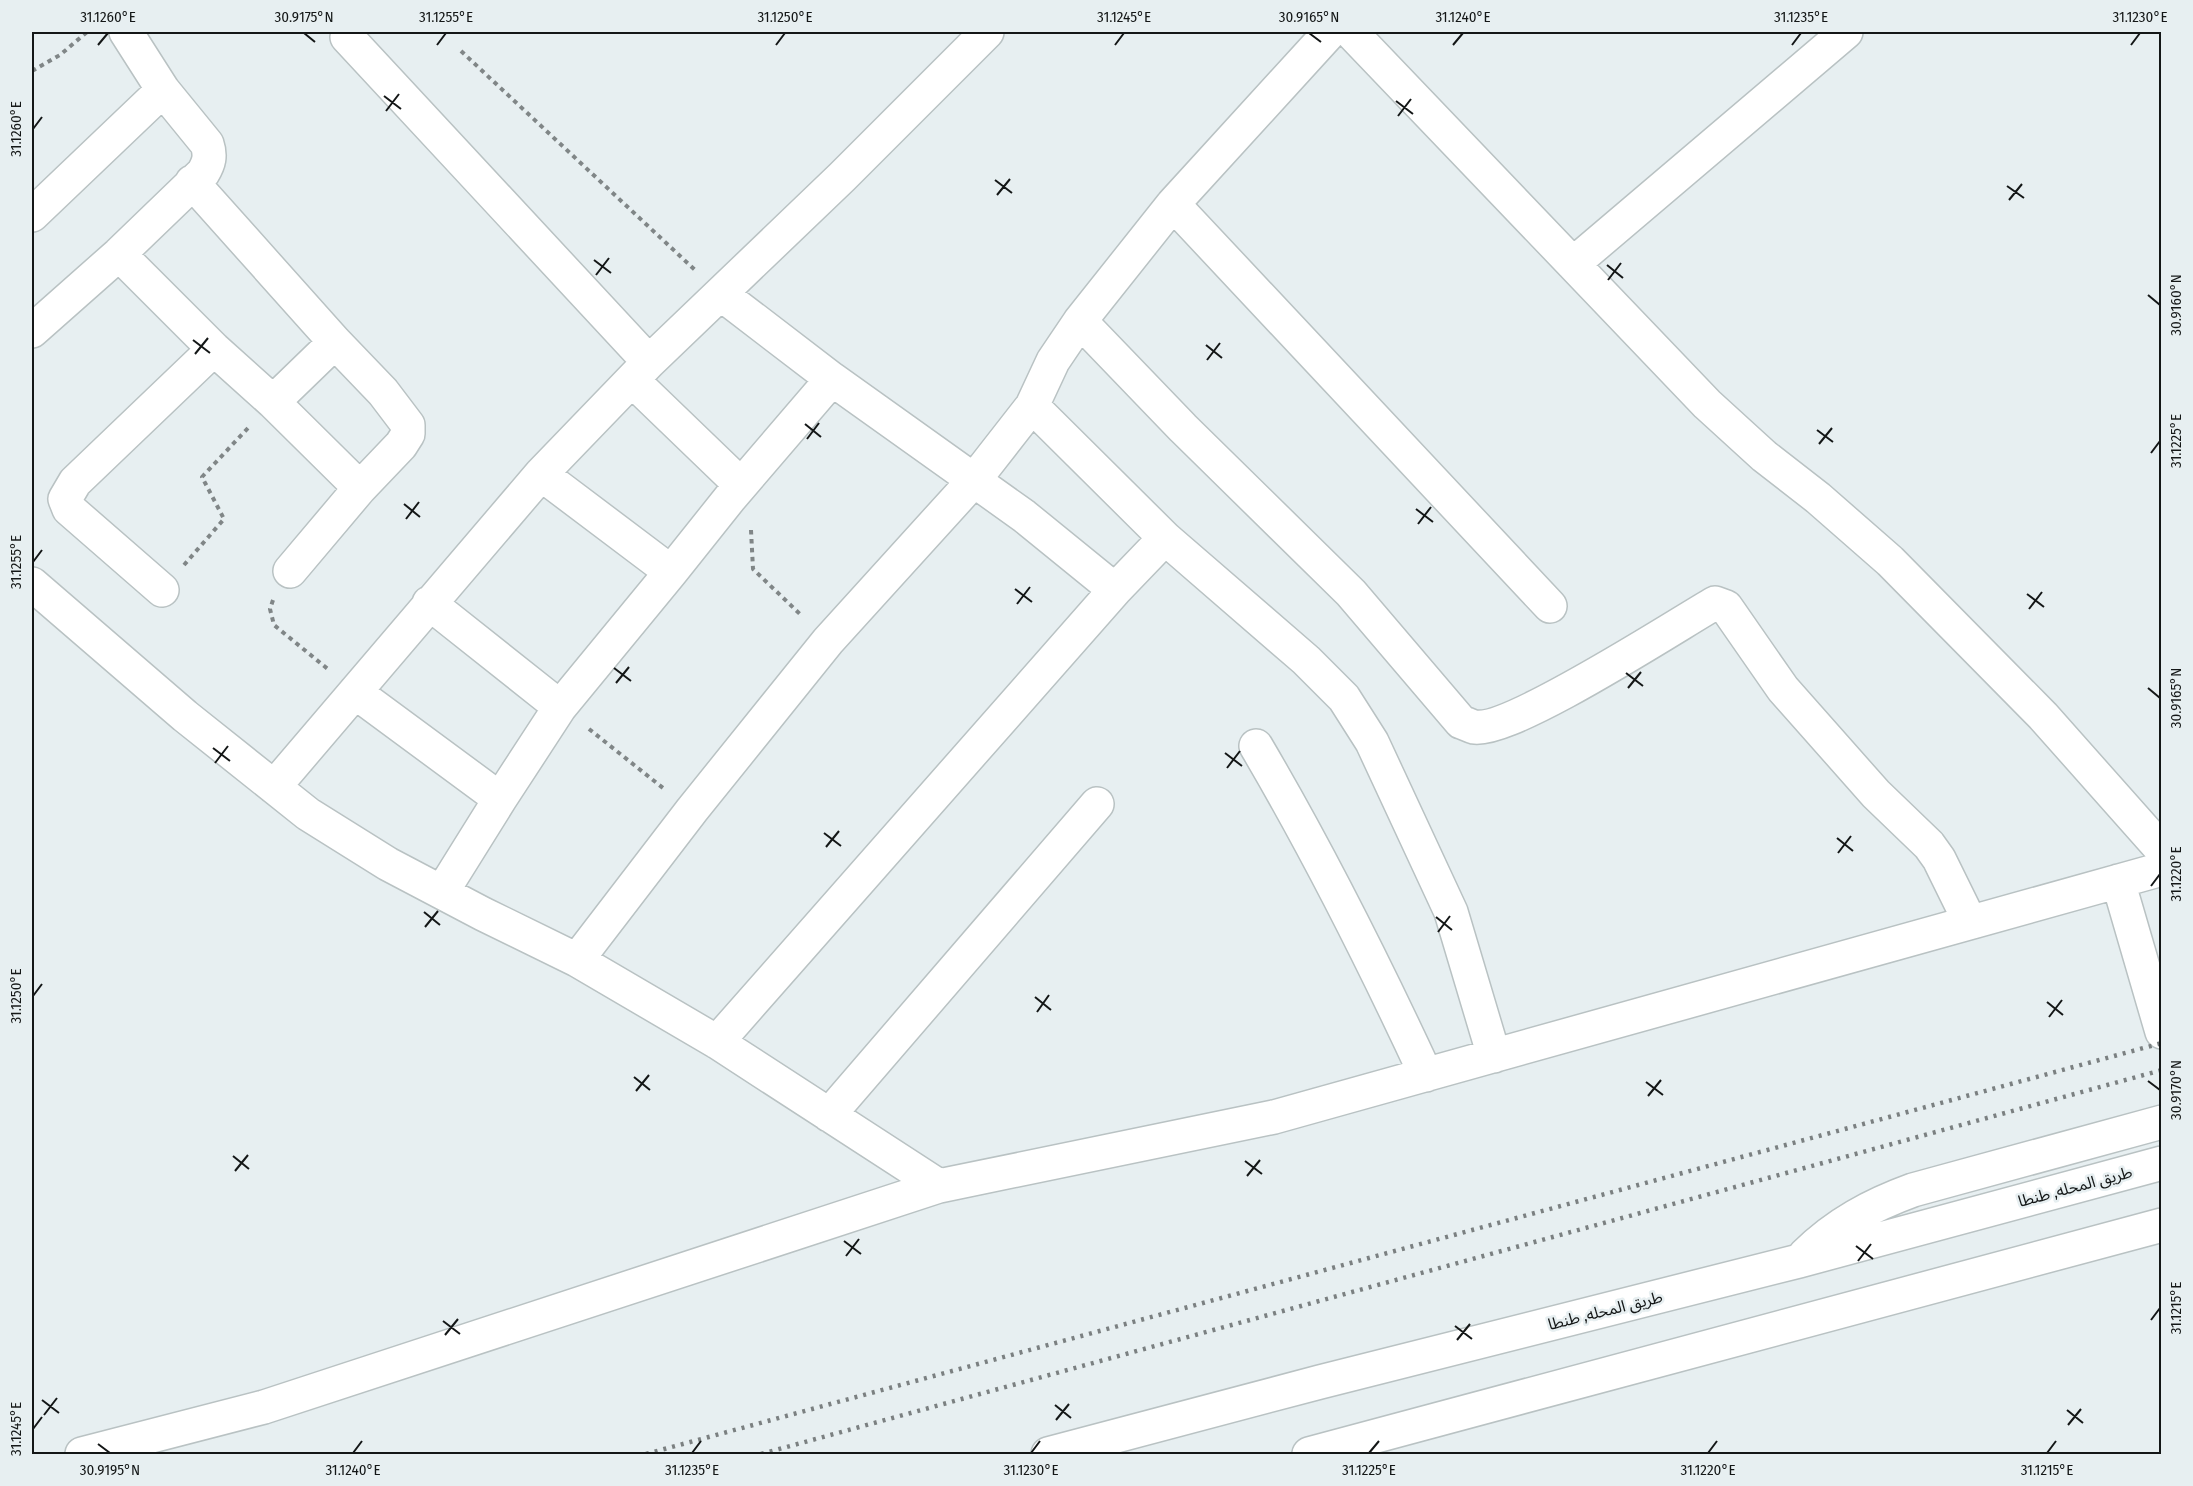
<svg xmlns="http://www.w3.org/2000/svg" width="2193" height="1486" viewBox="0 0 2193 1486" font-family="'Fira Sans Condensed','Noto Sans Arabic',sans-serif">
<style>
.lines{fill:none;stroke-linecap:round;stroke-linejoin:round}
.minor-casing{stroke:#b9c2c3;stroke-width:36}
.trunk-casing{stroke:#b9c2c3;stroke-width:36}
.path{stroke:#808687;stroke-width:4;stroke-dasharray:4.5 4.5;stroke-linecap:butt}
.minor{stroke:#fff;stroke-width:33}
.trunk{stroke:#fff;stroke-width:33}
.rail{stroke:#7b8081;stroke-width:4.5;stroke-dasharray:3 6;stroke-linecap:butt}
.ticks{fill:none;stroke:#141717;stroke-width:2}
.labels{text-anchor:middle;stroke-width:5;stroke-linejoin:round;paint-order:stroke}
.street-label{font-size:16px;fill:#141717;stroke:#e7eff1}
.neatline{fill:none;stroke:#141717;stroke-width:2}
.ticks-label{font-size:15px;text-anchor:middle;fill:#141717}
</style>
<rect width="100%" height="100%" fill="#e7eff1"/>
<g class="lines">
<defs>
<path id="minor" d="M1351,32l356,372 57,52 54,42 72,63 153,155 119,134
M347,37l302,325
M192,182l143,160 48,50 25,33v9l-7,11 -41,43 -70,83
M1173,204l377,402
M32,215l131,-125
M119,254l95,95 59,53 87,86
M1573,264l273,-232
M721,294l111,85 192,137 91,74
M1080,321l103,107 168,165 110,129c4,1 9,4 13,5 37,6 201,-101 241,-124l11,4 57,82 93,105 53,51 10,14 31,63
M32,331l87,-77 84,-81c6,-10 8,-17 4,-29l-44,-54 -37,-58
M632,380l109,105
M273,402l62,-60
M1032,406l133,132 141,122 38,38 28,44 79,170 43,144
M541,474l130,98
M32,584l153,132 123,98 80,50 95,50 94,46
M162,590l-93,-81 -4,-10 10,-17 139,-133
M429,603l131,104
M355,692l145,107 60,-92 111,-135 59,-74 102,-119
M1256,746c63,107 118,217 170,329
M274,787l267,-313 108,-112 193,-185 145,-145
M2118,881l44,151
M442,892l58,-93
M717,1042l398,-452 50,-52
M829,1115l268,-311
M939,1186l-222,-144 -140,-82 115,-150 136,-169 147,-162 57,-73 21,-45 27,-40 93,-117 157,-172
M82,1454l182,-47 675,-221 335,-69 888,-248"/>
<path id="trunk" d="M1805,1255c31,-31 67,-50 108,-65l249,-68
M1048,1454l272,-72 479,-121 363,-98
M1309,1454l853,-229"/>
</defs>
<use href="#minor" class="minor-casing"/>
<use href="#trunk" class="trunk-casing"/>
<path class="path" d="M461,51l234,219
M32,71l28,-16 27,-23
M751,530l2,39 49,47
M184,565l40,-46 -22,-42 46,-49
M273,600l-3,9 4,16 55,45
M589,729l74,59"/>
<use href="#minor" class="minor"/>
<use href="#trunk" class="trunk"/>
<path class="rail" d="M646,1454l1516,-411
M761,1454l1401,-384"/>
</g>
<path class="ticks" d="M304,33l11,9M1309,33l12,9M98,45l10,-12M437,45l9,-12M776,45l9,-12M1115,45l9,-12M1453,45l10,-12M1792,45l9,-12M2131,45l9,-12M384,96l17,13M1396,101l17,13M386,111l13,-17M1398,116l13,-17M33,129l9,-12M995,180l17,13M2007,186l17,12M997,195l13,-16M2009,200l13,-16M594,260l17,13M1607,265l16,13M596,275l13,-17M1608,280l13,-17M2148,295l12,10M193,340l17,13M1206,345l16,13M195,354l13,-16M1207,360l13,-17M805,424l16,13M1817,430l16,12M807,439l12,-16M1819,444l13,-16M2151,453l9,-12M404,504l16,13M1416,509l17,13M406,519l13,-17M1418,524l13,-17M33,562l9,-12M1015,589l17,13M2027,594l17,13M1017,604l13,-17M2029,609l13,-17M614,668l17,13M1626,673l17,13M616,683l13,-16M1628,688l13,-16M2148,688l12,10M213,748l17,13M1225,753l17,13M215,763l13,-17M1227,768l13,-17M824,833l17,13M1837,838l16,13M826,847l13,-16M1838,853l13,-17M2151,886l9,-12M424,912l16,13M1436,917l16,13M425,927l13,-16M1438,932l12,-16M33,996l9,-12M1035,997l16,13M2047,1002l16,13M1037,1012l12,-17M2049,1017l13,-17M634,1077l16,13M2148,1081l12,9M1646,1082l17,13M636,1091l13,-16M1648,1096l13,-16M233,1156l16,13M1245,1161l17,13M235,1171l13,-16M1247,1176l13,-16M844,1241l17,13M1856,1246l17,13M846,1256l13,-17M1858,1261l13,-17M2151,1320l9,-12M443,1321l17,13M1455,1326l17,13M445,1335l13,-16M1457,1340l13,-16M42,1400l17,13M1055,1405l16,13M2067,1410l16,13M44,1415l13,-17M1056,1420l13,-16M2068,1425l13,-16M33,1429l9,-12M98,1444l12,9M353,1453l9,-12M692,1453l9,-12M1031,1453l9,-12M1369,1453l10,-12M1708,1453l9,-12M2047,1453l9,-12"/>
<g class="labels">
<g class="street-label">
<text transform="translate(2075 1186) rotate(-15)" y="6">طريق المحله, طنطا</text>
<text transform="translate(1605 1310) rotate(-14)" y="6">طريق المحله, طنطا</text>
</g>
</g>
<rect width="2193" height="1486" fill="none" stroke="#e7eff1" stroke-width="66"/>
<rect x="33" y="33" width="2127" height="1420" class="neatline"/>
<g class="ticks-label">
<text x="108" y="22">31.1260°E</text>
<text x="304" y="22">30.9175°N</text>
<text x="446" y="22">31.1255°E</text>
<text x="785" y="22">31.1250°E</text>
<text x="1124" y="22">31.1245°E</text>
<text x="1309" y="22">30.9165°N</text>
<text x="1463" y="22">31.1240°E</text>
<text x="1801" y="22">31.1235°E</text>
<text x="2140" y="22">31.1230°E</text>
<text transform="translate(16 129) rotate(-90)" y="5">31.1260°E</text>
<text transform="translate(2176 305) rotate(-90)" y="5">30.9160°N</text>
<text transform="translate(2176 441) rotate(-90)" y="5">31.1225°E</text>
<text transform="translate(16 562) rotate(-90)" y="5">31.1255°E</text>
<text transform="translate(2176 698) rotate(-90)" y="5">30.9165°N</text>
<text transform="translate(2176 874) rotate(-90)" y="5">31.1220°E</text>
<text transform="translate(16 996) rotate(-90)" y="5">31.1250°E</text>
<text transform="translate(2176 1090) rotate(-90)" y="5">30.9170°N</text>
<text transform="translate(2176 1308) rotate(-90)" y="5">31.1215°E</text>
<text transform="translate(16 1429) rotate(-90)" y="5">31.1245°E</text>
<text x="110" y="1475">30.9195°N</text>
<text x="353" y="1475">31.1240°E</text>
<text x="692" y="1475">31.1235°E</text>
<text x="1031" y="1475">31.1230°E</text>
<text x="1369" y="1475">31.1225°E</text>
<text x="1708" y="1475">31.1220°E</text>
<text x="2047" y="1475">31.1215°E</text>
</g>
</svg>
